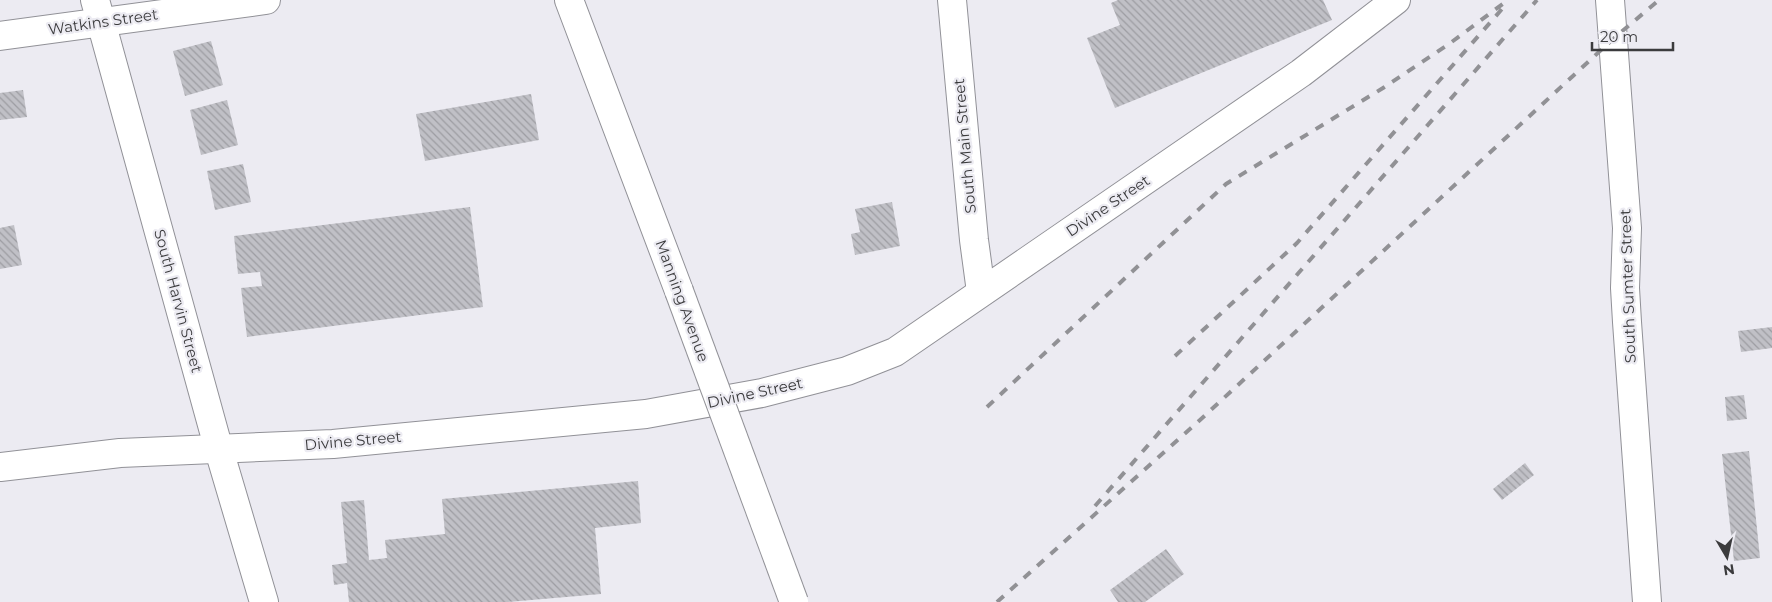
<svg xmlns="http://www.w3.org/2000/svg" width="1772" height="602" viewBox="0 0 1772 602" font-family="Montserrat,sans-serif">
<style>
.building{fill:url(#building-back-hatch)}
.lines{fill:none;stroke-linecap:round;stroke-linejoin:round}
.street-casing{stroke:#919197;stroke-width:30}
.secondary-casing{stroke:#919197;stroke-width:30}
.street{stroke:#fff;stroke-width:28}
.secondary{stroke:#fff;stroke-width:28}
.rail{stroke:#919195;stroke-width:4;stroke-dasharray:9 9;stroke-linecap:butt}
.secondary-bridge-casing{stroke:#919197;stroke-width:30;stroke-linecap:butt}
.secondary-bridge{stroke:#fff;stroke-width:28}
.labels{text-anchor:middle;stroke-width:4.5;stroke-linejoin:round;paint-order:stroke}
.street-label{font-size:15px;fill:#3b3b3d;stroke:#ecebf2}
</style>
<defs>
<pattern id="building-back-hatch" width="6" height="6" patternUnits="userSpaceOnUse" patternTransform="scale(1.25)"><rect width="6" height="6" fill="#c0c0c6"/><path d="M-1 5l2 2M0 0l6 6M5-1l2 2" fill="none" stroke="#9d9da2"/></pattern>
</defs>
<rect width="100%" height="100%" fill="#ecebf2"/>
<path class="building" d="M1118,0h205l9,20 -217,88 -28,-70 33,-13 -9,-22z
M211,41l12,44 -38,11 -12,-45z
M23,90l4,27 -27,3v-27z
M531,94l8,46 -114,21 -9,-47z
M227,100l11,45 -37,10 -11,-45z
M243,164l8,38 -36,8 -8,-39z
M892,202l8,44 -45,9 -4,-21 9,-2 -5,-23z
M470,207l13,100 -236,30 -6,-49 21,-2 -2,-14 -22,2 -4,-38z
M14,225l8,40 -22,4v-41z
M1772,327v21l-31,4 -3,-21z
M1744,395l3,24 -20,2 -2,-24z
M1749,451l11,107 -26,3 -12,-107z
M1525,463l9,12 -32,25 -9,-11z
M638,481l3,42 -46,5 6,66 -93,8h-159l-2,-19 -13,2 -2,-20 15,-2 -6,-61 23,-2 5,60 18,-2 -2,-18 60,-6 -3,-35z
M1166,549l18,25 -39,28h-27l-8,-12z"/>
<g class="lines">
<defs>
<path id="street" d="M952,0l22,240 7,52
M1610,0l17,228 -2,60 2,34 20,280
M0,36l266,-36
M0,467l120,-14 213,-9 313,-30 116,-21 85,-22 48,-19 406,-279 95,-73"/>
<path id="secondary" d="M95,0l124,450 45,152
M569,0l110,291"/>
</defs>
<use href="#street" class="street-casing"/>
<use href="#secondary" class="secondary-casing"/>
<use href="#street" class="street"/>
<use href="#secondary" class="secondary"/>
<path class="rail" d="M1175,356l122,-113 205,-234
M987,407l239,-223 157,-96 66,-44 59,-44
M1095,506l442,-506
M997,602l203,-182 413,-381 46,-39"/>
<defs>
<path id="secondary-bridge" d="M679,291l115,311"/>
</defs>
<use href="#secondary-bridge" class="secondary-bridge-casing"/>
<use href="#secondary-bridge" class="secondary-bridge"/>
</g>
<g class="labels">
<g class="street-label">
<text transform="translate(103 22) rotate(-8)" y="5">Watkins Street</text>
<text transform="translate(965 146) rotate(-95)" y="5">South Main Street</text>
<text transform="translate(1108 206) rotate(-34)" y="5">Divine Street</text>
<text transform="translate(1628 286) rotate(-92)" y="5">South Sumter Street</text>
<text transform="translate(178 301) rotate(75)" y="5">South Harvin Street</text>
<text transform="translate(682 301) rotate(70)" y="5">Manning Avenue</text>
<text transform="translate(755 393) rotate(-12)" y="5">Divine Street</text>
<text transform="translate(353 441) rotate(-5)" y="5">Divine Street</text>
</g>
</g>
<g transform="translate(1727 557) rotate(171)" stroke="#ecebf2" stroke-width="4" paint-order="stroke">
<path d="M0-4L9 19L0 12L-9 19Z" fill="#3b3b3d"/>
<text y="-8" font-size="14" font-weight="bold" text-anchor="middle" fill="#3b3b3d">N</text>
</g>
<path d="M1592 42v8h81v-8" fill="none" stroke="#3b3b3d" stroke-width="2.5"/>
<text x="1600" y="42" font-size="15" fill="#3b3b3d" stroke="#ecebf2" stroke-width="4" paint-order="stroke">20 m</text>
</svg>
